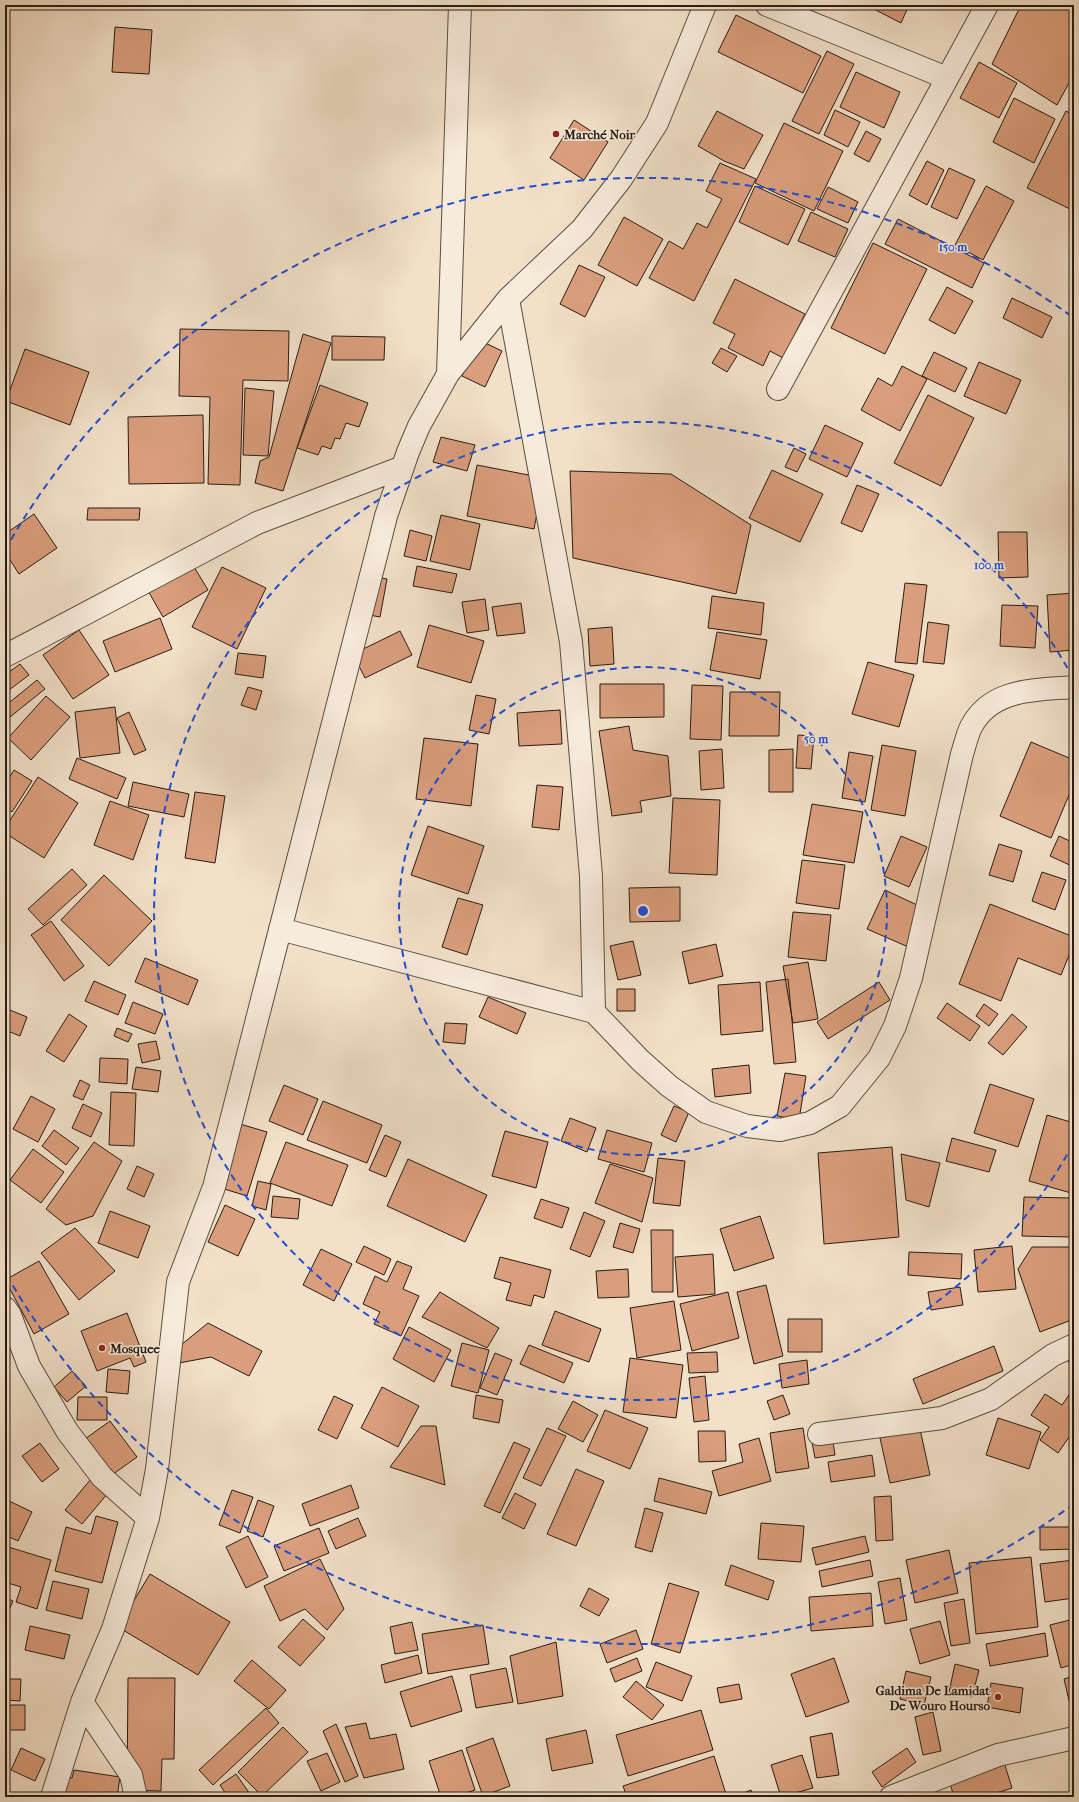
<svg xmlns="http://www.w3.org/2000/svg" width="1079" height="1802" viewBox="0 0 1079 1802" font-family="'IM FELL French Canon',serif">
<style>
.building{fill:#da9e7c;stroke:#281c14}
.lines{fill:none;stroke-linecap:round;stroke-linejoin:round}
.street-casing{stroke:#5a4d41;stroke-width:24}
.street{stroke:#f7ebdb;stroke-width:22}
.ring{fill:none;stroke:#1d4ed8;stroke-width:2;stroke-dasharray:7 5}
.poi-dot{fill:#8f2418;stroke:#f7ebdb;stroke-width:1.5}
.labels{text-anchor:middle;stroke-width:3;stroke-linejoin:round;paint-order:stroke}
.poi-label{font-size:13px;font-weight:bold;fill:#281c14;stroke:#f7ebdb;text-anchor:start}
.centre{fill:#1d4ed8;stroke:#f7ebdb;stroke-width:2}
.ring-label{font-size:12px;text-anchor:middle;font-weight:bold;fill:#1d4ed8;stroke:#f7ebdb;stroke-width:3;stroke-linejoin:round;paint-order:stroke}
</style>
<rect width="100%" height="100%" fill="#f2e0c8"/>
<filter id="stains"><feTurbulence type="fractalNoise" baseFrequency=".005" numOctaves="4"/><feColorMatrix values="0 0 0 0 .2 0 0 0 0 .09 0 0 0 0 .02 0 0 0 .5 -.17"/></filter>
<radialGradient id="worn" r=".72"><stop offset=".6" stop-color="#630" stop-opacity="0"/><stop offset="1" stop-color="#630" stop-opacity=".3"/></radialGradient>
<path class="building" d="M866,5h43l-8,18z
M1021,5h53v69l-17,31 -65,-41z
M736,15l85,41 -18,37 -85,-41z
M115,27l37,3 -3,44 -37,-2z
M827,51l27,13 -35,70 -27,-13z
M979,62l38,21 -18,35 -39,-20z
M856,72l44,20 -16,36 -44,-21z
M1014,98l41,21 -21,44 -41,-21z
M835,110l25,12 -12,25 -24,-12z
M717,111l46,24 -19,34 -20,-8 -26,-15z
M1066,111l8,4v96l-47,-23z
M574,120l34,22 -24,38 -34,-22z
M784,123l59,28 -29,60 -59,-28z
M866,131l15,8 -12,23 -15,-8z
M927,161l17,9 -17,35 -18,-10z
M720,163l36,16 -62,122 -45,-23 20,-37 14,8 14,-26 10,5 15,-29 -16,-8z
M949,168l26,12 -18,39 -26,-12z
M755,186l50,23 -17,36 -49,-23z
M986,186l28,15 -31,59 -28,-15z
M828,187l30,15 -10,21 -31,-14z
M811,212l37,17 -13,28 -37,-16z
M624,217l39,22 -26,47 -39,-21z
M898,219l86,44 -12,25 -87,-44z
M873,243l54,26 -42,85 -54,-26z
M579,265l26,12 -20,40 -25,-13z
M735,279l70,35 -22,44 -13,-7 -7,15 -35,-18 7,-14 -22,-11z
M947,287l26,14 -18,33 -26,-14z
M1012,298l40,19 -10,21 -39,-20z
M180,329l109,2 -1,50 -45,-1 -3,105 -32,-1 2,-87 -31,-1z
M303,334l28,9 -48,148 -28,-8 5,-22 9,-4z
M332,336l53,1 -1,23h-52z
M479,340l23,11 -17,36 -23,-11z
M721,348l16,8 -10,16 -15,-9z
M25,349l64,23 -19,53 -64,-24z
M934,352l33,16 -12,24 -33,-16z
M979,362l42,18 -15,34 -42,-18z
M902,366l25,13 -27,52 -39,-21 17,-32 14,8z
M320,385l48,18 -9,24 -13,-4 -6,16 -5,-1 -4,11 -9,-3 -4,9 -21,-7z
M245,388l29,3 -6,65 -25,-1z
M928,395l46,23 -33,68 -47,-23z
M203,415l1,68 -75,1 -1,-67z
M825,425l38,18 -16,34 -38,-18z
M441,437l34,8 -8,26 -34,-9z
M794,448l12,6 -9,18 -12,-5z
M477,465l67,13 -10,51 -67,-13z
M772,470l51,24 -23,48 -51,-24z
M570,471l101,3 80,51 -15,69 -163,-36z
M857,485l22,9 -17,38 -21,-9z
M88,508h52l-1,12h-52z
M34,514l23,34 -38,26 -14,-22v-18z
M441,515l39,9 -10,46 -40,-9z
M410,530l22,6 -6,25 -22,-5z
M998,532h29l1,45 -29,1z
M191,562l17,28 -45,27 -16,-28z
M417,566l40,8 -5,19 -39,-7z
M222,567l44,21 -29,61 -45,-22z
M371,576l16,3 -7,38 -16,-3z
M905,583l22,2 -10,79 -22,-2z
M1074,593v57l-24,2 -3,-57z
M712,596l52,7 -3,32 -53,-7z
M485,599l4,31 -22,3 -5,-31z
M521,603l4,30 -28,3 -5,-29z
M1002,605l36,1 -3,42 -35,-2z
M160,618l12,31 -57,23 -12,-31z
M928,622l21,3 -5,39 -21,-2z
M429,625l55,16 -13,42 -54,-16z
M612,627l2,37 -24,2 -2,-37z
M79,630l30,45 -36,24 -30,-44z
M400,631l12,24 -47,23 -12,-24z
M717,632l50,8 -7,39 -50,-9z
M238,653l28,3 -3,22 -28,-4z
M868,662l46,13 -15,52 -47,-13z
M20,664l9,11 -24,18v-18z
M37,680l8,9 -40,32v-15z
M600,684h64v33l-64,1z
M692,685l31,1 -2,54 -31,-1z
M248,687l14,4 -6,19 -15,-5z
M730,692h50l-1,44h-50z
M476,695l20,4 -7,35 -20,-4z
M46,696l24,21 -39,43 -23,-22z
M115,707l5,46 -40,5 -5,-46z
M560,710l2,34 -43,2 -2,-33z
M129,712l17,38 -12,5 -17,-37z
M629,726l4,24 35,6 3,40 -31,5 2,11 -30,4 -13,-85z
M798,735l16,1 -3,33 -15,-1z
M424,738l54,6 -7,62 -55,-7z
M1031,742l43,18v23l-23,55 -51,-22z
M882,745l34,6 -11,65 -34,-6z
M722,749l2,39 -23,2 -2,-39z
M793,749v43h-24v-42z
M849,752l24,4 -8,46 -23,-4z
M77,758l49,20 -9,21 -48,-20z
M14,770l18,11 -20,31 -7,-5v-23z
M38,777l40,26 -34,55 -39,-25v-5z
M133,782l56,12 -5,23 -56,-11z
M537,785l26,2 -4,43 -27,-3z
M195,792l30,4 -10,67 -30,-5z
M673,798l47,2 -3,75 -48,-2z
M110,801l39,14 -16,45 -39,-15z
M812,804l51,8 -9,51 -51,-8z
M428,826l56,20 -16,48 -57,-19z
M901,836l26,11 -18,40 -25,-11z
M1059,836l15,7v24l-24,-11z
M999,844l23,7 -9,31 -24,-7z
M802,860l43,5 -6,44 -43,-6z
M72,869l15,16 -44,40 -15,-16z
M1042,872l24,8 -11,30 -23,-9z
M104,875l48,46 -43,45 -48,-46z
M680,887v34l-50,1 -1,-34z
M885,890l45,21 -17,38 -46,-20z
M458,898l25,7 -16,50 -25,-8z
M990,904l84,33v6l-13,32 -43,-17 -17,43 -42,-17z
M793,912l38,3 -5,46 -38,-4z
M51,921l33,45 -20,15 -33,-46z
M633,941l8,34 -23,5 -8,-34z
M716,944l7,32 -34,8 -7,-32z
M145,958l53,22 -10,25 -53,-23z
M808,962l10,57 -25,4 -10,-57z
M788,979l8,83 -22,2 -8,-82z
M94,981l32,14 -8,20 -33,-14z
M760,982l3,49 -42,4 -3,-50z
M879,982l11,18 -62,39 -11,-17z
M617,989h18v22h-18z
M488,997l38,16 -9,21 -38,-17z
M133,1002l30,12 -8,20 -30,-11z
M947,1003l33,23 -10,15 -33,-23z
M984,1004l14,10 -9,12 -13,-10z
M5,1008l22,9 -7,19 -15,-6z
M69,1014l18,12 -23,36 -18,-11z
M1012,1014l15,13 -24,28 -15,-12z
M445,1023l22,1 -2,20 -22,-2z
M117,1028l15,6 -4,8 -14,-6z
M156,1041l4,18 -18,4 -4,-19z
M100,1058l28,1 -1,25 -28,-2z
M749,1065l2,28 -36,4 -3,-28z
M136,1067l25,4 -3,21 -26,-3z
M785,1073l21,3 -7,44 -22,-4z
M80,1080l10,5 -7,15 -10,-4z
M990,1084l44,15 -16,48 -44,-14z
M284,1085l34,14 -15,36 -34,-14z
M111,1092l25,1 -2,53 -25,-1z
M31,1096l24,13 -17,33 -25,-13z
M323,1101l59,24 -15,38 -60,-23z
M83,1104l19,9 -11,24 -19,-9z
M674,1106l15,6 -13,30 -15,-7z
M1047,1115l27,8v61l-3,9 -42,-12z
M570,1118l26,10 -9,24 -26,-11z
M240,1124l27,8 -20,64 -26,-8z
M54,1130l25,18 -13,17 -24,-19z
M607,1130l45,13 -8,29 -46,-13z
M505,1131l43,11 -12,46 -44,-12z
M385,1135l16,7 -15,35 -17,-7z
M952,1138l44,12 -7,22 -43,-11z
M94,1142l28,19 -29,55 -27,9 -20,-16z
M286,1142l62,23 -16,41 -62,-23z
M892,1147l7,90 -75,7 -6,-91z
M33,1149l31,23 -23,31 -31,-23z
M901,1154l39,9 -11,44 -23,-7z
M658,1158l27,3 -5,45 -27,-3z
M408,1159l79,36 -22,47 -78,-36z
M610,1164l43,14 -11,44 -47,-19z
M137,1166l17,8 -10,23 -17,-8z
M258,1181l13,3 -5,26 -14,-4z
M273,1196l27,3 -2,20 -27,-2z
M1024,1197l48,1 -2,39 -48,-1z
M541,1199l28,9 -7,20 -28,-10z
M225,1205l30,14 -17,37 -30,-14z
M110,1211l40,15 -12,32 -40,-15z
M584,1212l21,9 -15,36 -20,-8z
M760,1216l14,42 -40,13 -14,-42z
M620,1223l20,6 -7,24 -20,-6z
M75,1228l40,43 -36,29 -38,-47z
M651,1230h22v62h-21z
M364,1246l27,13 -7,16 -28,-13z
M1012,1246l4,43 -38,3 -4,-42z
M1032,1247h42v72l-34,13 -22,-63z
M321,1249l31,15 -18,37 -31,-16z
M909,1252l53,2 -1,25 -53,-4z
M713,1254l2,40 -37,3 -3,-40z
M500,1257l51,13 -7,28 -10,-3 -3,11 -25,-6 5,-17 -17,-5z
M39,1261l30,53 -35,20 -29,-54z
M397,1261l15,6 -9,22 16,7 -18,40 -27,-12 6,-12 -17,-8 12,-28 12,6z
M628,1269l1,28 -31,1 -2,-27z
M766,1285l17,71 -29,8 -17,-72z
M960,1287l3,18 -32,5 -3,-18z
M440,1292l59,36 -12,20 -65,-31z
M728,1292l11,46 -47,13 -12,-47z
M674,1301l7,49 -44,8 -7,-50z
M555,1311l46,18 -12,33 -47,-17z
M127,1313l19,49 -12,5 -4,-9 -33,13 -16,-40z
M788,1319h34v33h-34z
M208,1323l54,28 -13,25 -38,-19 -32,6 2,-18z
M409,1327l42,23 -17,32 -41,-23z
M462,1343l27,7 -11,43 -27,-7z
M1074,1343v28l-12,-21z
M529,1345l44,18 -9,20 -44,-19z
M994,1346l9,25 -80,33 -10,-25z
M717,1352l1,20 -29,1 -2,-20z
M495,1353l17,7 -15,35 -17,-7z
M630,1358l53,7 -7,53 -53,-6z
M807,1360l2,24 -27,4 -3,-24z
M108,1369l22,2 -2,23 -22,-2z
M72,1371l14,15 -19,16 -13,-15z
M705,1376l4,44 -15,2 -5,-44z
M382,1387l37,19 -21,41 -37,-19z
M1073,1389l1,41 -16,23 -18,-13 9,-13 -18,-12 14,-21 17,11z
M476,1395l27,5 -4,23 -26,-5z
M783,1395l7,19 -16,6 -7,-19z
M334,1396l19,9 -16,34 -19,-9z
M78,1397h29v23h-30z
M573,1401l25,14 -15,27 -25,-13z
M605,1410l43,18 -18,41 -43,-18z
M998,1418l43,14 -12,37 -43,-14z
M110,1421l27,36 -25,18 -27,-36z
M421,1426h15l9,59 -55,-18z
M547,1428l19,8 -25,50 -18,-8z
M803,1428l6,40 -33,5 -6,-40z
M831,1428l4,27 -20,3 -5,-26z
M920,1429l10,46 -40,8 -10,-45z
M698,1431h27l1,30 -27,1z
M759,1438l12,43 -52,15 -7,-25 31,-9 -4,-18z
M514,1442l16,7 -30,64 -16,-7z
M40,1443l19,26 -17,13 -20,-26z
M872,1455l3,21 -44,6 -3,-20z
M576,1469l28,12 -28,65 -29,-12z
M659,1478l53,14 -6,22 -52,-13z
M91,1479l17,14 -26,31 -17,-14z
M351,1485l8,23 -49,18 -8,-22z
M232,1490l21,7 -13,36 -21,-8z
M515,1493l21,11 -12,25 -22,-11z
M891,1496l2,44 -17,1 -2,-44z
M5,1499l27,13 -14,29 -13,-6z
M258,1500l16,6 -11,31 -16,-6z
M645,1508l18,5 -11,39 -17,-5z
M96,1516l22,6 -16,61 -47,-12 11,-44 25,7z
M358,1518l8,18 -30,13 -8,-18z
M761,1523l43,3 -3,36 -43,-3z
M1040,1527h34v22l-34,1z
M319,1528l10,25 -45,18 -10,-25z
M248,1536l20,41 -22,11 -20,-41z
M865,1536l4,16 -53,13 -4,-17z
M5,1546l46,14 -14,49 -21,-7 5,-15 -16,-5z
M949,1550l9,43 -43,10 -9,-43z
M1031,1557l7,70 -62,7 -7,-71z
M320,1559l24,50 -17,21 -22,-21 -25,12 -16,-35z
M870,1560l3,16 -51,11 -3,-16z
M1074,1560v38l-29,4 -5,-38z
M731,1565l43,16 -6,19 -43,-15z
M150,1574l80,48 -32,53 -80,-48z
M900,1578l7,42 -22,4 -7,-42z
M53,1581l36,8 -7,30 -36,-9z
M669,1583l30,9 -19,61 -29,-9z
M589,1588l20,11 -10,17 -19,-10z
M871,1593l2,33 -62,5 -2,-34z
M5,1597l8,4 -8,18z
M964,1599l6,44 -19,3 -7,-43z
M303,1619l22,19 -25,28 -22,-19z
M1074,1619v45l-13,4 -11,-43z
M940,1621l10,34 -30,9 -10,-35z
M412,1622l6,28 -23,4 -5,-27z
M483,1625l6,39 -61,10 -6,-40z
M30,1626l40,9 -6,24 -39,-9z
M636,1630l7,19 -36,14 -7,-19z
M1045,1633l3,23 -58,10 -4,-22z
M556,1642l7,54 -45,8 -8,-48z
M418,1655l4,18 -37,10 -4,-18z
M637,1658l5,13 -27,11 -5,-13z
M834,1658l15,44 -43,15 -15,-43z
M252,1660l34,30 -17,19 -35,-28z
M656,1662l36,14 -10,25 -36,-14z
M955,1664l24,6 -7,27 -23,-5z
M506,1668l7,34 -37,6 -6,-33z
M906,1671l25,6 -7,28 -24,-6z
M452,1676l10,35 -51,16 -11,-35z
M1074,1676v37h-2l-8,-34z
M128,1678h47l-1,81h-12l-1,32 -34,-1z
M5,1679h16l-1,22 -15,-1z
M636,1681l28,24 -12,15 -29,-23z
M991,1683l32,5 -3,25 -33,-6z
M739,1684l3,15 -22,4 -3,-15z
M5,1705h20v25h-20z
M266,1708l13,15 -66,62 -14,-15z
M701,1710l12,40 -85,26 -12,-41z
M933,1712l8,39 -18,4 -8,-38z
M366,1723l4,16 26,-5 8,35 -40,9 -19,-51z
M336,1724l22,52 -13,6 -22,-51z
M283,1727l25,25 -46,44 -24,-24z
M586,1730l7,33 -41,8 -6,-32z
M832,1733l7,42 -22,3 -7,-41z
M493,1738l17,48 -27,10 -17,-48z
M21,1748l24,11 -10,22 -24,-11z
M907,1748l9,14 -34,25 -10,-15z
M1000,1749l12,39 -28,9h-30l-9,-31z
M462,1750l13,40 -21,7h-13l-12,-36z
M327,1753l13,29 -19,9 -14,-30z
M802,1755l11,33 -32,9 -10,-32z
M714,1756l12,38 -10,3h-89l-4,-11z
M74,1770l46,7 -3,20h-66l4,-22 17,3z
M236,1774l16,23h-24l-8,-12z
M751,1790l2,7h-19z
M1074,1793v4h-23z"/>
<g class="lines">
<defs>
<path id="street" d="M767,5l180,73
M508,299l63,343 20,234 3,136
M448,374l12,-369
M778,389l209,-384
M5,656l252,-133 146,-56
M280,929l314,83 46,48 29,26 37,26 41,14 33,4 30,-7 30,-17 39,-48 16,-32 16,-48 51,-224c3,-9 5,-19 9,-27 20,-39 65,-37 103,-40
M5,1308l5,7 19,51 38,65 35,46 46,41
M819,1434l123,-16 49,-19 62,-44 21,-10
M82,1702l49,73 5,22
M52,1797l30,-95 31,-73 35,-111 9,-49 21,-187 36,-95 164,-639 8,-32 22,-64 11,-26 29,-52 60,-75 74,-70 39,-50 36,-56 48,-118
M891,1797l107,-42 76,-17"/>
</defs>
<use href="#street" class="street-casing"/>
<use href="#street" class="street"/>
</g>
<g class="ring">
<circle cx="643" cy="911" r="244"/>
<path d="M1073 1144A489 489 0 1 1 1073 678"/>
<path d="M1074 1504A733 733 0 0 1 5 1272M5 550A733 733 0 0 1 1074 318"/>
</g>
<g class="poi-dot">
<circle cx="556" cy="134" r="4"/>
<circle cx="102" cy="1348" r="4"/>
<circle cx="998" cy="1697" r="4"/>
</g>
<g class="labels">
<g class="poi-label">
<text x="564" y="139">Marché Noir</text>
<text x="110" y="1353">Mosquee</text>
<text x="990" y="1695" text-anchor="end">Galdima De Lamidat<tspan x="990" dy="15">De Wouro Hourso</tspan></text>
</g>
</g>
<circle cx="643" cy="911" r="6" class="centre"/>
<g class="ring-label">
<text x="953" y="251">150 m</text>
<text x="989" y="569">100 m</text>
<text x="816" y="743">50 m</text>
</g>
<rect width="1079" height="1802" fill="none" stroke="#f2e0c8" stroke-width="20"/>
<rect x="6" y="6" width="1067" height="1790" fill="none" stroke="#281c14" stroke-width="2"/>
<rect x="10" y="10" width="1059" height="1782" fill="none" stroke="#281c14"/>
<rect width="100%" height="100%" filter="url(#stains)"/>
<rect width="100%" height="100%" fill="url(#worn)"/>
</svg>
